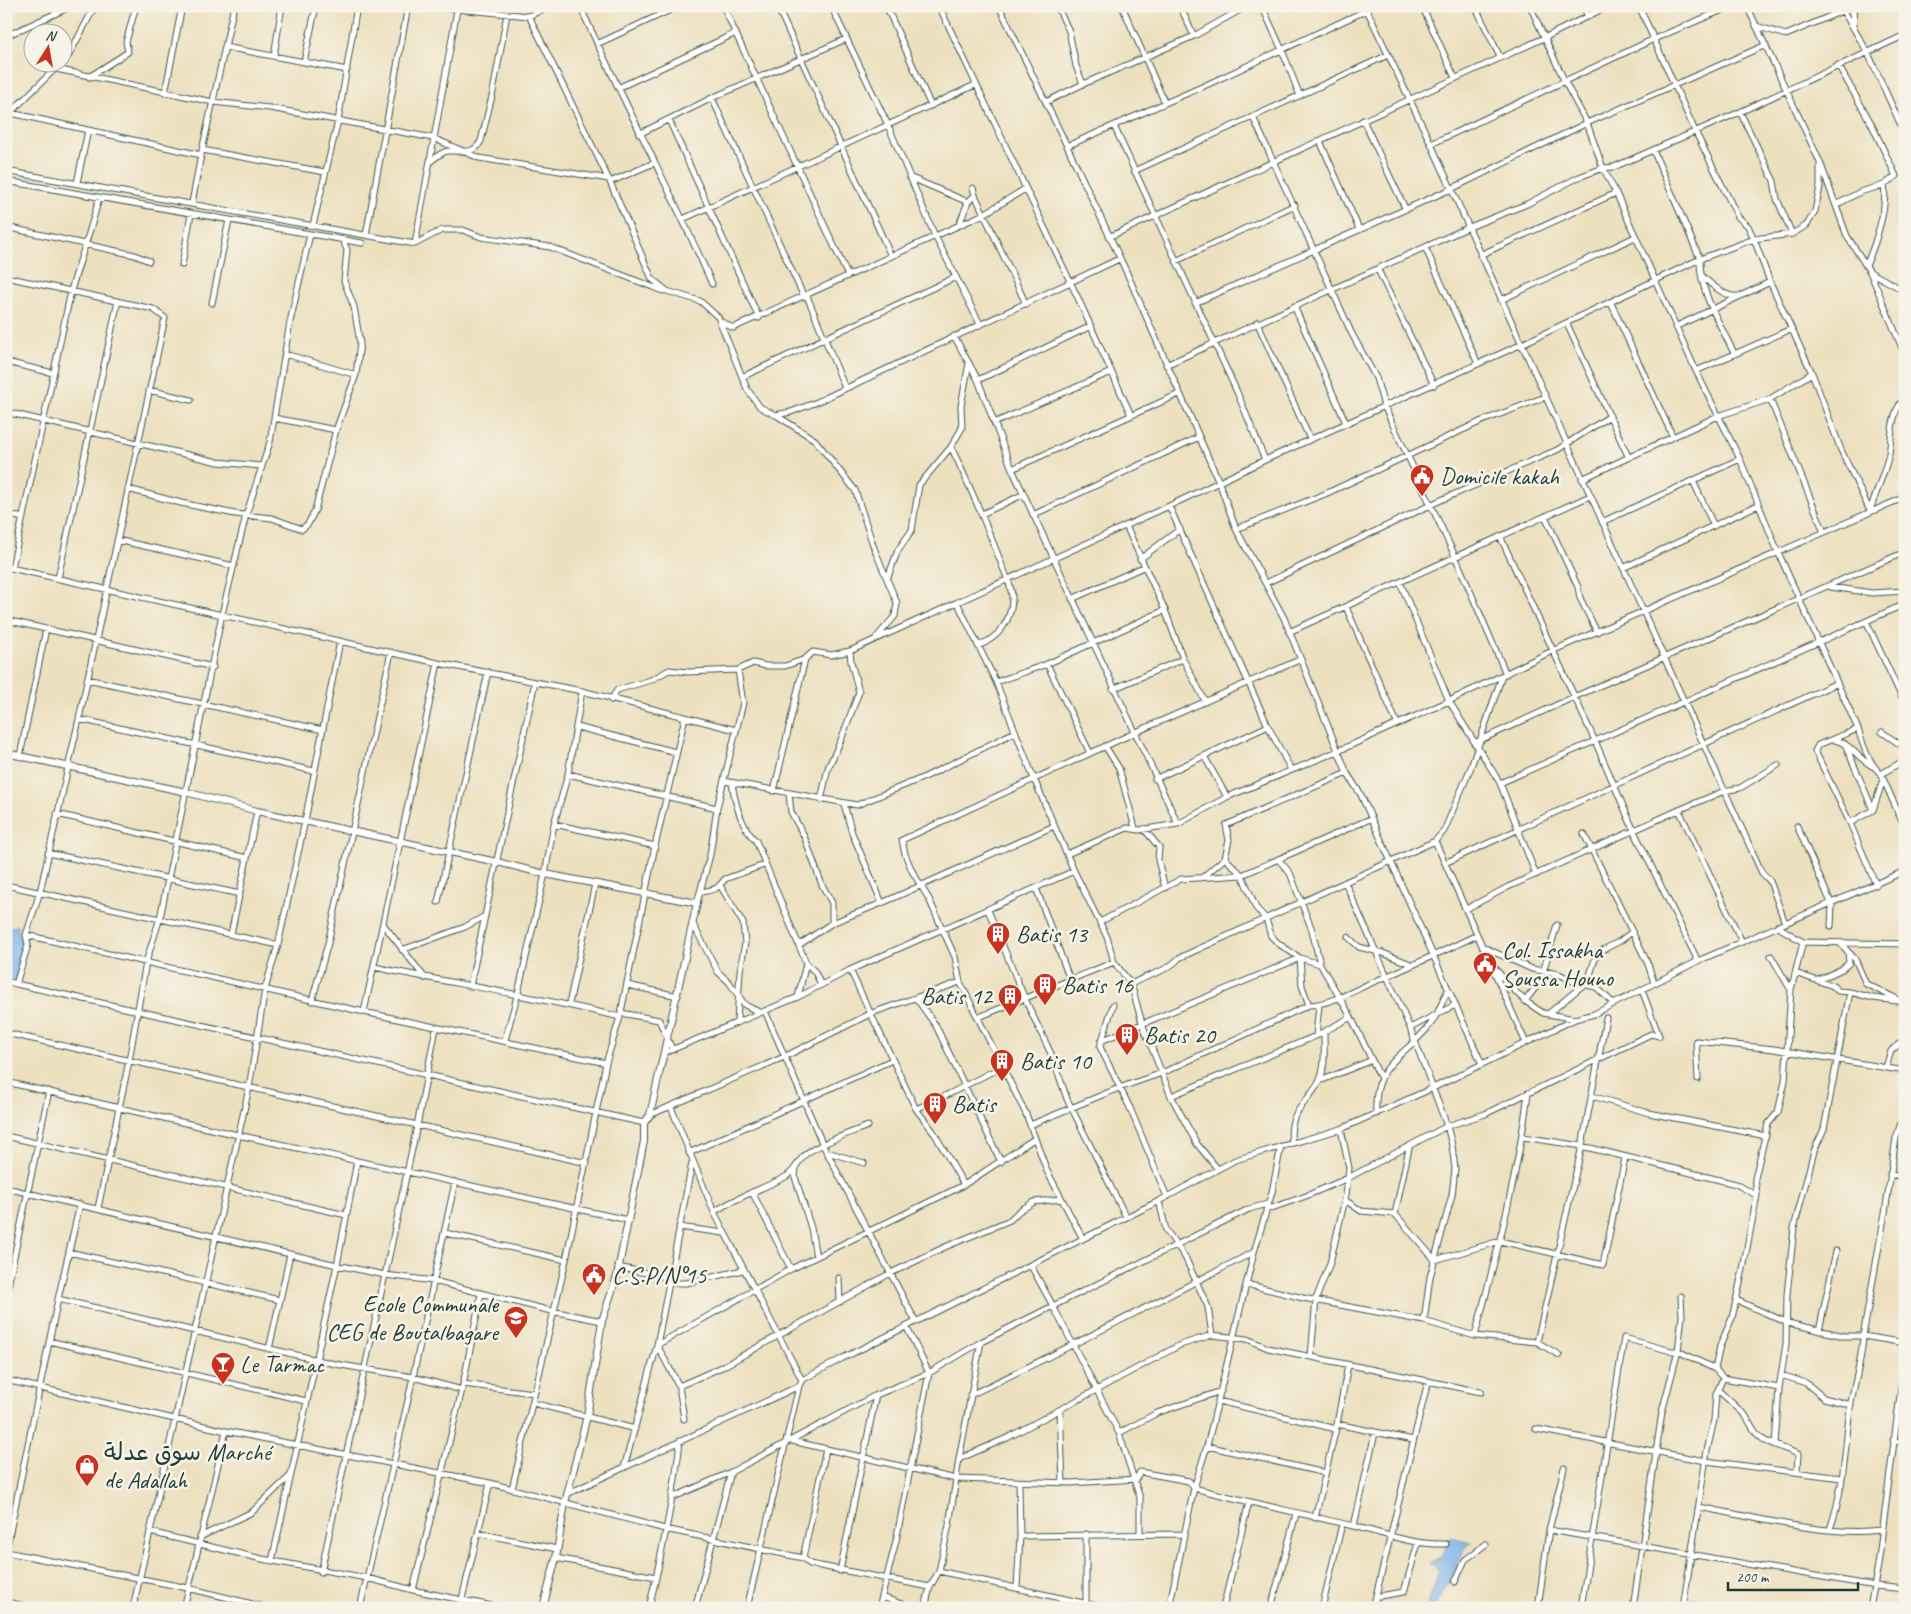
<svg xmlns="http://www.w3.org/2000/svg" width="1911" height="1614" viewBox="0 0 1911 1614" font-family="Caveat,'Playpen Sans Arabic',sans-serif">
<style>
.water{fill:#7cb3eb;stroke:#4e7890}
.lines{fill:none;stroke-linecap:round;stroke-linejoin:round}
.minor-casing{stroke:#3e5549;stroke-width:7}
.tertiary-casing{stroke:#3e5549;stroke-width:8}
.minor{stroke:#fff;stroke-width:5}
.tertiary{stroke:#fff;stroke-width:6}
.labels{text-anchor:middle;stroke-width:5;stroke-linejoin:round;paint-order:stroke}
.poi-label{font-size:24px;fill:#1f3d34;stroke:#f7f3e8;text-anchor:start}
</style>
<rect width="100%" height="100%" fill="#f7f3e8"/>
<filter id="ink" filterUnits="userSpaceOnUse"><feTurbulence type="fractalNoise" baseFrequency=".02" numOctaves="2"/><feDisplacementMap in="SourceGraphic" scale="10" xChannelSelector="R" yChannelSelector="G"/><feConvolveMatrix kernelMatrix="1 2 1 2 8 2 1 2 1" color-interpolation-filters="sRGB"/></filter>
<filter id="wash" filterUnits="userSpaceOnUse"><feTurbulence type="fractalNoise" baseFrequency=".0096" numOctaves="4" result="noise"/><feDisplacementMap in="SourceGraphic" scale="20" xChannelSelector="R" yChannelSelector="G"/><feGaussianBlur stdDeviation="1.12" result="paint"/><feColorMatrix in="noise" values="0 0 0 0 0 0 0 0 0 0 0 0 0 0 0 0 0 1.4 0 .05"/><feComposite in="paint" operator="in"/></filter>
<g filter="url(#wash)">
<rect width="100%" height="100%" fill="#ede0bf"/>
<path class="water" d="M17,926l6,20 -7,35 -9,-2 -1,-52z
M1451,1537l20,5 -6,7 -30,59h-8l12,-38 -10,-7 12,-6z"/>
</g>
<g filter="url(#ink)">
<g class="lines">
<defs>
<path id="minor" d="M426,6l103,10 20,-10
M580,6c42,94 91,184 132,278
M723,6l125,270
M777,6l114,250
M831,6l57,119 47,111 45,88
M886,6l45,100
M939,6l138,290 54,119
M999,6l68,140 59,125 93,211 17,47 48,89 63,155 14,22 121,269
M1057,6l12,25 7,35 7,18
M1122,6l43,97
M1180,6l14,30
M1262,6l20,44 18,46
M1365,6l66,138 331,729 8,8 15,42
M1422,6l33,72
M1475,6l25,51
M1530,6l35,76 22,41 16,45 13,25 80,178 44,88 38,93 80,177c5,16 10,33 23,45l24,54
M1583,6l5,11
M1639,6l56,125 43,86 10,9 6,13 16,43 42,91 29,77 29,61
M1747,6l73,156 27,74 23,36 35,83
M1840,6l27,45 38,83
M1853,6l1,22
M529,16l81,166 42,97 15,12 33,10 18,16 29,72 13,18 15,8 16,-3 26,-10 302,-143
M1756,26l30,9 56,-24
M6,36l66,-30
M597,44l82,-38
M225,47l122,23
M274,56l8,-50
M62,62l7,-7 26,-49
M304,62l12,-56
M1838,65l33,58 25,53 -12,9c4,22 -9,60 -18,81
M56,69l157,33 57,6 163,30 46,20 130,21
M89,77l39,-25 -2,-10 10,-36
M618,88l118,-55
M165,93l17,-87
M712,98l92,199
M1046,102l37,-18 111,-48 53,-30
M1740,112l34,69 3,18 15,35
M11,113l190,42
M6,117l56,-55
M1253,117l99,217 24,44 8,28 71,150 51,118
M669,120l90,198
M1363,120l42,88
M1114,126l123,266 28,68
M639,134l73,-36 134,-59
M1320,141l39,88
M1431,144l223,-105 78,-33
M1067,146l137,-60 163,-76
M202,150l123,22
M1653,150l47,109c-1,32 20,65 34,94
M430,162c6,-5 11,-10 18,-11 14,-1 25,5 33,-10l12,-49 14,-78
M6,171l409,73 27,-14h21l18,7 69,10 113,44
M1134,171l254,-116
M909,177l59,25
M6,181l356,62
M610,182l44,-19
M77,183l11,-53
M975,195l51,109
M192,203l9,-48 33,-149
M1836,205l24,-13 24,-7
M683,219l292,-134
M313,225l25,-104 19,-115
M959,225l9,-23 7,-7 -2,-7
M6,227l129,28 14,6
M366,235l42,-229
M1109,237l435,-199 64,-32
M415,244l42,-234
M1425,247l53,117
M1480,255l136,-62
M1176,261l119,-56
M182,265l9,-51
M1378,270l56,115
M1870,272l35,19
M6,277l147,32 12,9 -86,401 -39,173 -14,43 2,10 -12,39 -10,-3
M1703,277c8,7 23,21 35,19
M807,296l38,92
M1501,300l134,-63
M212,303l17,-83
M1195,303l256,-114 136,-66 179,-78
M1611,303l62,134
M1294,306l52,117
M720,321l13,7 251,-114 41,-25
M1257,322l53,117
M1567,324l61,132
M1675,327l95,-45
M954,336l24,44 34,89 166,355
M285,354l71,21
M6,362l47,11
M1166,365l301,-137 60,-24 52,-27 24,-9 11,-1 126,-55 165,-77
M1696,371l95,-42
M742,377l214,-100
M978,380l113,-54
M149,390l42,10
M1770,399l54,133
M6,412l212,50 43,4
M776,415l39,25 40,50 19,58 23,55 -2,13 -19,22
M274,418l62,12
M994,423l117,-51
M951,447c18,37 34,75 49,113 4,12 13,27 12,40 -1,22 -14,38 -34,46
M1012,469l167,-75
M1582,479l136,-63 52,-17 42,-26
M1693,481l21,45
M128,489l53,14 54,11 37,4 30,11 6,-5 7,-14 21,-80 20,-55 4,-32 -6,-36 -10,-26 3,-31 -4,-10
M1169,506l99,220 23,44
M1870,510c6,-17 13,-34 18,-52 5,-19 1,-45 17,-60
M6,514l17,4
M982,514l42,-20
M1033,515l166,-78
M1545,516l33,71 2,11 17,34
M1602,522l138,-63
M1126,526l39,84 18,49 22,42
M1236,529l89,-35 157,-73 63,-24
M1500,536l95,205 39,90 64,130
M117,540l117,26
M1140,559l40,-30
M6,567l432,96 144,28 154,39
M12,568l59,-277c9,-32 20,-61 28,-93
M1623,568l135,-63
M888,577l10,-27 14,-20 7,-45 32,-38 11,-19 -1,-22 8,-43
M58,578l60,-277
M1400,582l49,119 51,82 36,92
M1266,583l175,-83 116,-50 53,-34
M1831,587l41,6 33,-2
M1072,599l71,-32
M957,602l39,80 38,97 40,92 33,66 7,25 17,22 12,42 28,70 26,48 20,24
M1346,607l51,116
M6,620l207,47
M1866,621l39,83
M1289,632l301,-136
M1047,664l43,89
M87,679l236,51
M996,682l51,-18 118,-54
M1113,689l70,-30
M611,700l6,-10 34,-10 18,-10 19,2 50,-2 15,-7 13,3h19l20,-7 8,-7 18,3 19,-4 319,-145 96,-46 257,-116 178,-85 54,-20 38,-5 15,-9 8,-14 5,-24v-25
M79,719l235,52
M577,727l99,25
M1858,729l-40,16 -3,6 35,72 26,62
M1882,732l23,16
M1835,740c15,3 25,21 39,27
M1474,743l100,-46 331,-145
M1845,744l28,66
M1105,746l14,22 16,60
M20,756l26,-127
M1204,756l23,41
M568,774l149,34
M1881,774l24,-14
M1155,779l113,-53
M724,781l133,24 70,-29 88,-44
M732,783c3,20 9,44 24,58l50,122 9,9 6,13
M1500,783l405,-179
M774,791l31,-132
M789,794l2,18 13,24 18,49 10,18v20
M821,800l7,-32 13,-28 18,-48 -8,-30 -1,-11
M844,804l8,29 30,70
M1679,810l63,132
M57,814l190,44
M1850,823l23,-13 10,-30
M554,824l101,22
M1797,826l35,79 -1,21
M1144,829l15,18 -1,13 7,28
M1584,834l64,130 6,19
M1435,841l53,118 19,24 18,18 18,12 32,6
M48,853l192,41
M1067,854l60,-26 12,2 39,-6 49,-27 111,-46 111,-50 103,-50 353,-154
M1225,858l4,-18 -3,-15 121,-52
M1278,859l12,14 22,57 8,34 31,53 29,60
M1445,863l392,-180
M1203,877l22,-19 17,17 14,33 10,11 5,17 8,8 21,14 2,28 7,19
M1345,882l65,146 37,98 5,19 3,24 -3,26 -22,82 -6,44
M6,885l272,60
M721,887l22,36 2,20 -5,28 -3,50
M1036,888l34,92
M701,892c15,-3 15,-2 24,-13l39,-14
M438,902l50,-230
M697,903l13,-48 7,-47 26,-105 -5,-33
M1466,909l42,-22 171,-77 45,-19 16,-3 38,-23
M988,910l37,89 28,59 14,41 59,118
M1100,922l81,-43 61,-4 128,-56
M383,924l42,54
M693,924l25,48 11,10 16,23 14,7
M1777,926l26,16
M231,934l26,-123
M26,935l338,77 242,51
M1348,937l11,10 24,6 30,12
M1841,944l14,15 11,25 31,15
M799,945l33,-22 50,-20 172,-77
M1483,947l49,22 27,5 18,9 19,4 18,17
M402,950l63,-23 20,-11
M1771,956l20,34 -6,91 -7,31 -10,12 -13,54 2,17 -14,74 -11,49 -12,28 -5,23 8,9 56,10
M374,967c82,17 165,30 246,50
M1492,967l34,76
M850,970l66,139 17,22 31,54
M1795,973l38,13 5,5 12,1
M1818,980l24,-11 7,-6 -1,-11
M16,984l628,139
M1131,984c16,-9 36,-12 48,-26l256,-117 9,-10 27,-64 31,-91
M627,985l51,11
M470,986l65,-304
M1642,990l17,46
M1791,990l12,-48 102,2
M798,997l8,-34
M916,998l20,28 65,136
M312,1001l16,-58 63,-291
M1525,1001l15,-19 17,-57
M569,1004l26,-120
M1113,1005l-13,42 30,61 37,89
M765,1011l58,134 93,177
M364,1012l74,-349
M621,1013l38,7 13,29
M1548,1014l40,-33 9,-28 23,-12 12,-9
M979,1017l135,-55
M1410,1028l45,-23
M6,1033l581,130
M1316,1036l3,-31
M505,1040l13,-47 27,-119 9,-50 14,-50 14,-83
M1101,1041l199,-83 20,6
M664,1053l134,-56 52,-27 224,-99
M1886,1067l5,-16 14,-12
M1698,1079l-2,-38 78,8 131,22
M1320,1081l52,-21
M6,1082l232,53 390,85
M1171,1096l145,-60 35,-19
M1592,1096l57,17 117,23
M671,1107l43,105 88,168
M916,1109l33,-15 52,-27
M1376,1114c-3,-52 27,-55 54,-89 8,-10 12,-24 18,-35
M650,1115l134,-58 88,-44 88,-31
M1030,1125l89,-37 43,-15 147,-68c22,-1 42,-13 62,-22 36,-15 71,-31 106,-48
M6,1136l340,79
M1523,1137l59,9 154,38 20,11
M1292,1143c-5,-32 14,-37 27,-61 7,-14 5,-35 5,-50
M827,1152l37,11
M689,1153l203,-93
M796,1168l-1,9 16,51 5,29
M1890,1174l15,3
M6,1188l331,77 48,10 49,6 113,29 55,11
M752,1192l39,77
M1345,1200l16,11 34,3 40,46 65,-19 103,24 22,-107
M1159,1201l7,29 19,27 23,50 4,28
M80,1204l-22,95 277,65 78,13 49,13
M98,1208l31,-147 17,-99 14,-44 62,-304 24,-99 24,-73 20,-120 20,-88
M1266,1210l40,-14 42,-18 99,-52 38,-12 166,-80 8,2
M714,1212c22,-15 49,-23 73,-36 9,-6 11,-16 20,-23 18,-12 41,-19 61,-27
M1395,1214l14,-66
M679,1227l45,6
M445,1233l121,27
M1083,1239l-36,-68 -21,-57 -66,-132 -5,-25 -26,-58 -17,-28 -7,-17 -3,-14 232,-107 165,-73
M69,1252l211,48 10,-46
M618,1267l52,11
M839,1278l1,24
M669,1283h17l57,-13
M1246,1284l57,14 121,23 51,15 62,6 22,13
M6,1295l43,-204
M1736,1300l52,23 56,13h19l42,7
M1819,1331l17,-80
M1475,1336c21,-80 43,-160 53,-243
M49,1341l257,60
M1537,1342l45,-196 24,-128
M269,1349l11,-49
M1311,1356l5,-57 14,-36 16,-68 3,-27 -8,-39
M1781,1375l25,8 18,15 27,7
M6,1380l220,51 264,52 175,46 138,29 7,6 120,23
M463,1384l71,9
M679,1386l43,-19 167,-93 56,-27 65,-27 9,-9 15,-9 27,-3
M1718,1390l27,25 11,18 9,8 33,13 -1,17
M970,1395c96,-45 189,-95 284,-143
M1218,1401l118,28
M533,1403l102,26
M1060,1410l3,73
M684,1419l-5,-33 -22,-41 134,-76 173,-84 70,-46
M1337,1424l76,16
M1536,1429l170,32 136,17
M1119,1433l38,-20 64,-22
M1893,1440l12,2
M792,1441l164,38 115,4 65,-4 4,-7 49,9 5,7c53,14 106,25 159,38 32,8 60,19 93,18
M1775,1445l4,-57 7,-44 1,-49 7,-67 20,-77 10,-22 26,-137 23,6 32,4
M1207,1446l118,27
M959,1459l48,-21 173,-93 32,-10 35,4 21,9 213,44
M624,1468l33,-123 35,-182
M512,1489l54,-229 40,-197 14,-46 35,-171 30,-129
M567,1494l232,-108 3,-6 41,-22 316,-157 76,-41 106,-31 92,-41 142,-69 19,-5 104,-53 207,-90
M674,1497l57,-25 145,-77 53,-22 52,-31 72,-36 -22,-40
M1699,1507c55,10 127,30 182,23
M1315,1518l22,-94 11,-59
M1354,1526l21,-93
M1830,1529c14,-39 15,-81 20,-121 4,-25 12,-47 13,-72l22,-123 11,-75 9,-28
M1549,1530l326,56 30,3
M150,1532l112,27 105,19 46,12 89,18
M478,1533l79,16
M1140,1534v-36l-21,-65 -66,-127 196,-97 18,-5
M1020,1536l164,-2
M200,1537l52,-25 38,-36
M6,1551l52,-252
M6,1552l182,36 81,20
M556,1558l100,19
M803,1558l23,-109
M272,1561l65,-296 20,-104
M840,1571l36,-176
M939,1571l167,37
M321,1572l96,-446 19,-98
M1455,1582l10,-22 21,-16
M1017,1587l3,-51 -1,-53
M413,1590l49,-200 19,-96
M1379,1596l25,-4 14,-49
M882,1597l25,9
M462,1599l28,-116
M6,1602l28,6
M1086,1603v-69
M1684,1604l26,4
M785,1605l7,3
M133,1608l116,-520 16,-99 13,-44 27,-124 35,-180
M184,1608l42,-177
M360,1608l48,-208 47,-218
M649,1608c13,-55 25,-110 31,-167
M695,1608l36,-136
M747,1608l52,-222
M879,1608l17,-67 33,-168 -22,-45
M925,1608l5,-21 9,-16 10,-46 10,-66 22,-117
M1060,1608l2,-10
M1169,1608l25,-120 13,-42 47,-194 18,-60 9,-46
M1223,1608l26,-106
M1271,1608l25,-94
M1322,1608l20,-84
M1373,1608l55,-227
M1538,1608l11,-78 15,-62
M1581,1608l43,-270 47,13h7l4,-35 -1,-20
M1633,1608l29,-196 16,-61 37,18
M1683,1608l24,-157 7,-31 2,-26 7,-16
M1870,1608l8,-43 27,-208"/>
<path id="tertiary" d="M6,753l180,39 71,19 240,51 48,12 152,29 -47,212 -6,8v18l-27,135 -15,45 -15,95 -22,87 -9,55 -13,50"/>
</defs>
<use href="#minor" class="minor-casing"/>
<use href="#tertiary" class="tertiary-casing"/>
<use href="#minor" class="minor"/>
<use href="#tertiary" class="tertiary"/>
</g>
</g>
<defs>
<symbol id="civic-pin" viewBox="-11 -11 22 30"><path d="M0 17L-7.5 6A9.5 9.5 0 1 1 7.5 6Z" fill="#c8321e" stroke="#f7f3e8"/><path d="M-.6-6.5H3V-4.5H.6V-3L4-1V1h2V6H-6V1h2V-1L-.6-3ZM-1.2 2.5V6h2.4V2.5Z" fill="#fff"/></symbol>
<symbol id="building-pin" viewBox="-11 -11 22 30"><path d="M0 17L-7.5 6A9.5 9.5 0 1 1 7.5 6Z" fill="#c8321e" stroke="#f7f3e8"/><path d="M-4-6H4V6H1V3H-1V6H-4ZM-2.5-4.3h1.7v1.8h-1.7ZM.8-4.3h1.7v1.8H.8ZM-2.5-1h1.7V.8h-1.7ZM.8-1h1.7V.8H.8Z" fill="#fff"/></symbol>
<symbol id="school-pin" viewBox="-11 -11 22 30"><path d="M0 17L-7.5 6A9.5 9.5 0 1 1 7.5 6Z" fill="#c8321e" stroke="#f7f3e8"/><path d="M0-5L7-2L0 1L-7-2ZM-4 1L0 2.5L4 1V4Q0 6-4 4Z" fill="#fff"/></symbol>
<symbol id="bar-pin" viewBox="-11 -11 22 30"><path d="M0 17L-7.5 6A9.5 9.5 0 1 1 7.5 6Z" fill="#c8321e" stroke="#f7f3e8"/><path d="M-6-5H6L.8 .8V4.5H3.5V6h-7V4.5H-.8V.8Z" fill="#fff"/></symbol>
<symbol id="shop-pin" viewBox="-11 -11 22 30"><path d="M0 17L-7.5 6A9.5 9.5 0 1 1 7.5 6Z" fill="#c8321e" stroke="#f7f3e8"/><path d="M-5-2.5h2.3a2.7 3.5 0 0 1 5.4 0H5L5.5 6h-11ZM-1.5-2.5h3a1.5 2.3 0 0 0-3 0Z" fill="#fff"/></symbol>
</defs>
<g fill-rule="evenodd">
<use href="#civic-pin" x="1408" y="462" width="28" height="38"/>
<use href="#building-pin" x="984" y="920" width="28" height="38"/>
<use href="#civic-pin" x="1471" y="950" width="28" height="38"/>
<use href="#building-pin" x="1031" y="971" width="28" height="38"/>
<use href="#building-pin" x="996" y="982" width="28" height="38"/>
<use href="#building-pin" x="1113" y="1021" width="28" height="38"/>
<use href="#building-pin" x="988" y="1047" width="28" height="38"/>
<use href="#building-pin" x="921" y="1090" width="28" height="38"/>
<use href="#civic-pin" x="580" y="1261" width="28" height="38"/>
<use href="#school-pin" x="502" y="1304" width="28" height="38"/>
<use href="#bar-pin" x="209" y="1350" width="28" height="38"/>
<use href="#shop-pin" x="73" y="1452" width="28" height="38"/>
</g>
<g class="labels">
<g class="poi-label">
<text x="1440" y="484">Domicile kakah</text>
<text x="1016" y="942">Batis 13</text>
<text x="1502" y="958">Col. Issakha<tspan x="1502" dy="28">Soussa Houno</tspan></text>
<text x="1062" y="993">Batis 16</text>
<text x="992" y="1004" text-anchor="end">Batis 12</text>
<text x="1144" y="1043">Batis 20</text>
<text x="1020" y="1069">Batis 10</text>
<text x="952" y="1112">Batis</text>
<text x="612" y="1283">C.S.P/N°15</text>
<text x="498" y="1312" text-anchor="end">Ecole Communale<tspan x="498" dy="28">CEG de Boutalbagare</tspan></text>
<text x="240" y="1372">Le Tarmac</text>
<text x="104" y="1460">سوق عدلة Marché<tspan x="104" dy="28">de Adallah</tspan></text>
</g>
</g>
<rect width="1911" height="1614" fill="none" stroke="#f7f3e8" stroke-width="25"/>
<g transform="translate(48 48) rotate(11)"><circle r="24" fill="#f7f3e8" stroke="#a1aaa0"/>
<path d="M0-4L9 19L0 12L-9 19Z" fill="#c8321e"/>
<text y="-8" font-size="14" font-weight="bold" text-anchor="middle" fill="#1f3d34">N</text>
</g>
<path d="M1728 1582v8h130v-8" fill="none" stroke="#1f3d34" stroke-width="2.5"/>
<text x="1736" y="1582" font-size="15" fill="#1f3d34" stroke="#f7f3e8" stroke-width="4" paint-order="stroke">200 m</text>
</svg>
